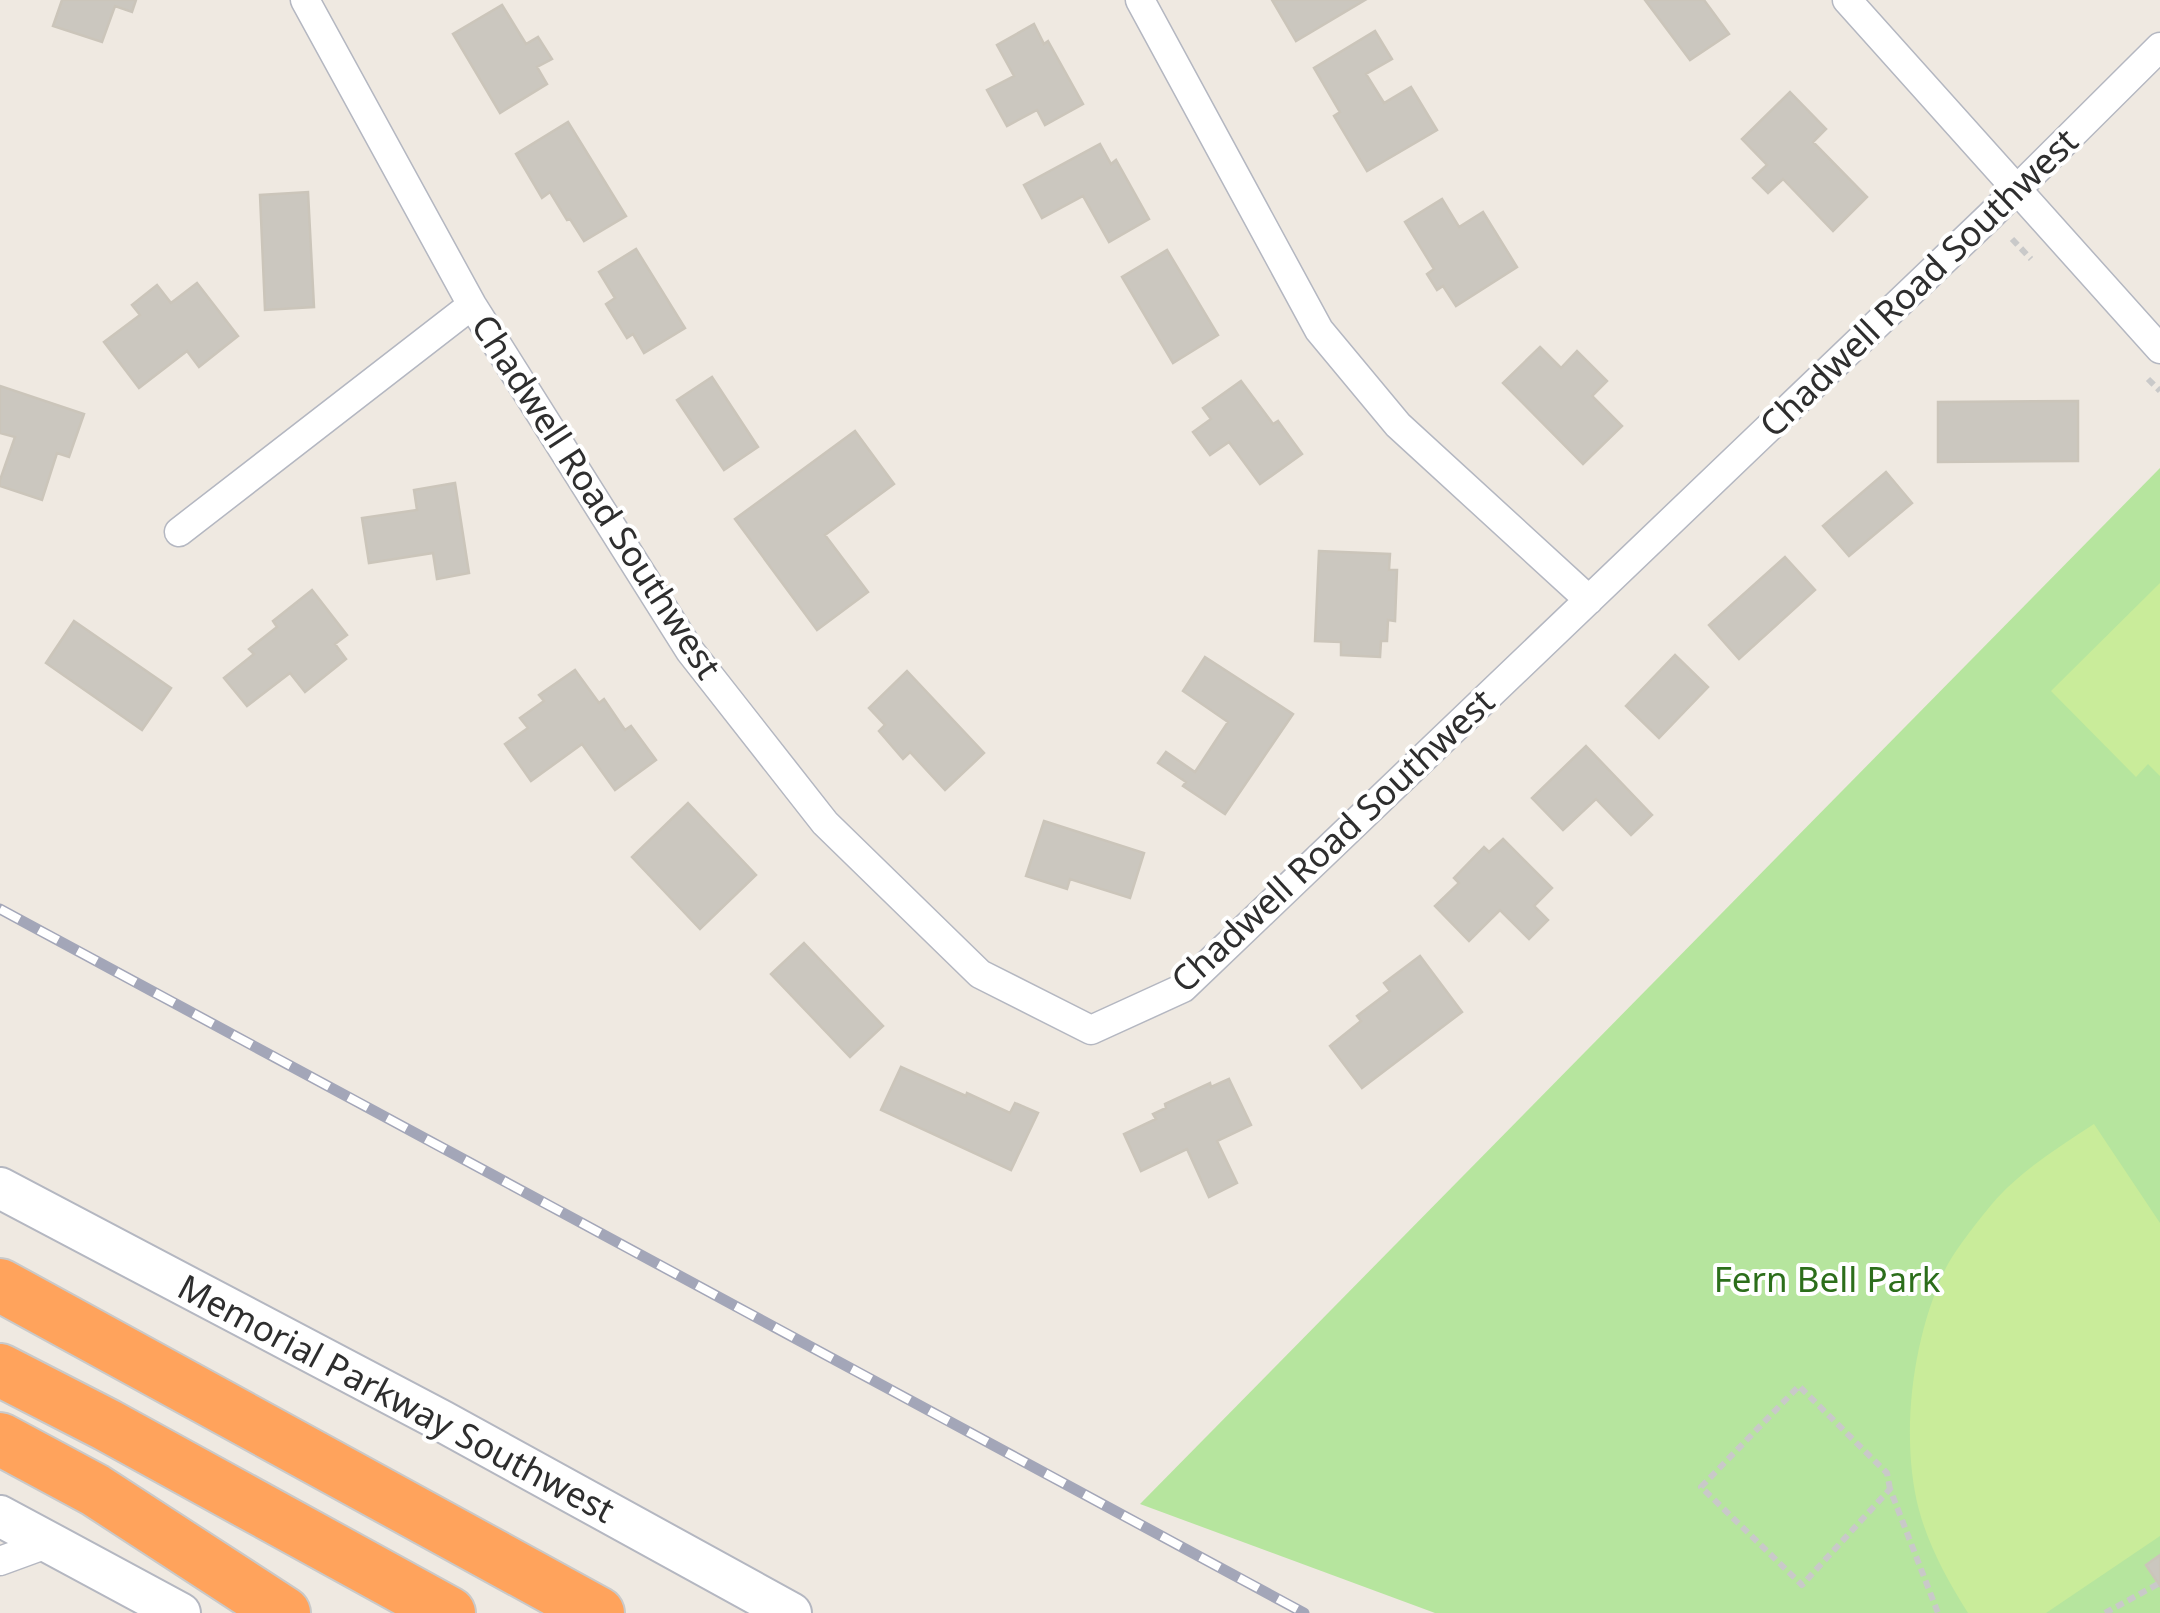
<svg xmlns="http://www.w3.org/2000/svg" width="2160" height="1613" viewBox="0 0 2160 1613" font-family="'Noto Sans',sans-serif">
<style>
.green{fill:#b6e59e}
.pitch{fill:#c9ec9a}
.building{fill:#cbc7bf;stroke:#cbc5ba;stroke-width:2.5}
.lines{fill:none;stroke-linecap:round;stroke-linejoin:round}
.minor-casing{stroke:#b4b7c1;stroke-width:31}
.secondary-casing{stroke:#b4b7c1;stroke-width:44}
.motorway-casing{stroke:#c9c9c9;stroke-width:56}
.path{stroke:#c9c9c9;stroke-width:6;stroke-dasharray:8 5;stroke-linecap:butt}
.minor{stroke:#fff;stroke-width:28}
.secondary{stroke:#fff;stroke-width:40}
.motorway{stroke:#ffa35c;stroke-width:52}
.rail-casing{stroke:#a3a6b8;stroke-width:11}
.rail{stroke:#fff;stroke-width:8;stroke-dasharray:22;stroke-linecap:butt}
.labels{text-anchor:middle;stroke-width:8;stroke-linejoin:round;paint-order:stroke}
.street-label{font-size:35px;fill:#2e2e2e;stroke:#fff}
.park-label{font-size:35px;fill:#2c6e1b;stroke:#fff}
</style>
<rect width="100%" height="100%" fill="#efe9e1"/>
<path class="green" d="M2160,468v1145h-725l-295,-109z"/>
<path class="pitch" d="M2160,583v193l-12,-12 -12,13 -85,-86z
M2094,1124l66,99v313l-114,77h-78c-20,-32 -39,-66 -49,-103 -19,-72 -7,-170 25,-238 9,-20 34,-51 48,-68 28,-33 67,-57 102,-80z"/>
<path class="building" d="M62,0h74l-4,12 -17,-6 -13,36 -49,-16z
M1272,0h93l-69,41z
M1645,0h59l25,34 -39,26z
M502,5l24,39 12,-7 14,22 -15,8 10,17 -47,29 -47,-79z
M1034,24l10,20 4,-3 35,63 -38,21 -8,-15 -30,16 -20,-36 27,-14 -17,-31z
M1375,31l17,28 -26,15 18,29 27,-16 26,43 -70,41 -33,-55 6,-4 -26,-44z
M1790,92l36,37 -13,13 54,55 -34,34 -50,-52 -15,14 -15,-15 14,-13 -25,-26z
M568,122l58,94 -42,25 -14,-22 -3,1 -17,-28 -8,6 -26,-44z
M1100,144l11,20 5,-4 33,59 -40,23 -26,-46 -41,22 -18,-33z
M308,192l6,115 -49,3 -5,-115z
M1442,199l17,28 24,-15 34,55 -61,39 -13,-20 -6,4 -10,-16 7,-5 -29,-47z
M636,249l49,79 -41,25 -11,-19 -6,4 -21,-34 9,-6 -16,-26z
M1167,250l51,85 -45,28 -51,-86z
M197,283l41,53 -39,31 -12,-16 -48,37 -35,-46 36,-27 -8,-10 25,-20 14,18z
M1540,347l21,21 16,-17 30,30 -15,15 30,30 -39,38 -80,-81z
M712,377l46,70 -34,23 -47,-70z
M1241,381l32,43 5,-3 24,33 -42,30 -31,-42 -19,13 -17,-23 18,-13 -8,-11z
M0,386l84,28 -15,43 -12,-4 -15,47 -42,-14v-6l15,-43 -15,-4z
M2078,401v60l-140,1v-60z
M855,431l39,53 -69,51 43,57 -51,38 -82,-111z
M1886,472l26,31 -63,53 -26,-30z
M455,483l14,90 -32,6 -4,-26 -64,10 -7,-45 55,-8 -3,-20z
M1319,551l71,3 -1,16h8l-2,51 -7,-1 -1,21h-6l-1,16 -39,-2v-13l-26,-1z
M1785,557l30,33 -76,69 -30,-34z
M312,590l35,45 -12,9 11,15 -41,33 -15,-19 -43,33 -23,-28 30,-24 -5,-5 28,-22 -4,-6z
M74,621l97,67 -29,42 -96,-67z
M1675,655l33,32 -49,51 -33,-32z
M1205,657l88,57 -68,100 -42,-28 3,-4 -28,-19 8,-11 29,20 33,-50 -45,-31z
M575,670l24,33 5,-4 21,31 6,-4 25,34 -41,30 -33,-46 -51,37 -26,-37 23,-16 -8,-10 24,-17 -5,-6z
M907,671l77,82 -39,37 -35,-38 -7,7 -24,-28 6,-6 -16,-17z
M1586,746l66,69 -21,20 -35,-36 -33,31 -31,-32z
M688,803l68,72 -56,54 -68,-72z
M1044,821l100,32 -14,45 -60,-19 -3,10 -41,-13z
M1503,839l49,49 -18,18 14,14 -19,19 -29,-29 -31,31 -34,-35 24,-23 -5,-5 30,-31 5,5z
M804,943l79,83 -33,31 -79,-83z
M1420,956l42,56 -100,76 -32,-42 31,-25 -4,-5 33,-25 -6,-8z
M901,1067l65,29 1,-3 43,20 5,-10 23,10 -27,57 -130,-60z
M1229,1079l22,46 -34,16 20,42 -28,14 -22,-48 -46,22 -17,-37 32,-15 -3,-5 13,-6 -1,-4 45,-21 1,4z
M2160,1555v31l-14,-21z"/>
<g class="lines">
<defs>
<path id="minor" d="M305,0l167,305 218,346 135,172 155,151 111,56 92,-42 807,-772 170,-169
M1140,0l179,330 79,95 191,175
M1847,0l313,349
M179,532l293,-227
M0,1561l52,-19"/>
<path id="secondary" d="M0,1188l442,233 349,192
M0,1516l180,97"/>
<path id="motorway" d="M0,1285l598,328
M0,1370l107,55 342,188
M0,1439l95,51 189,123"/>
</defs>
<use href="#minor" class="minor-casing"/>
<use href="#secondary" class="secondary-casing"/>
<use href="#motorway" class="motorway-casing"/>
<path class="path" d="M2012,239l19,20
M2148,379l12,12
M1890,1489l-3,-16 -88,-87 -98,101 101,98 88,-96 48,124
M2105,1613l53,-29"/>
<use href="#minor" class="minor"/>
<use href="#secondary" class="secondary"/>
<use href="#motorway" class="motorway"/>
<defs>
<path id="rail" d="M0,909l1304,704"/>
</defs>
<use href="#rail" class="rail-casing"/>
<use href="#rail" class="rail"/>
</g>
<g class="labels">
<g class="street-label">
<text transform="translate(1919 283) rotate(-44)" y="12">Chadwell Road Southwest</text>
<text transform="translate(596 497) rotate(57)" y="12">Chadwell Road Southwest</text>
<text transform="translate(1333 841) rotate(-43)" y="12">Chadwell Road Southwest</text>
<text transform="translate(396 1399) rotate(28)" y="12">Memorial Parkway Southwest</text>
</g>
<g class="park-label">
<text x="1827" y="1292">Fern Bell Park</text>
</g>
</g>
</svg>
